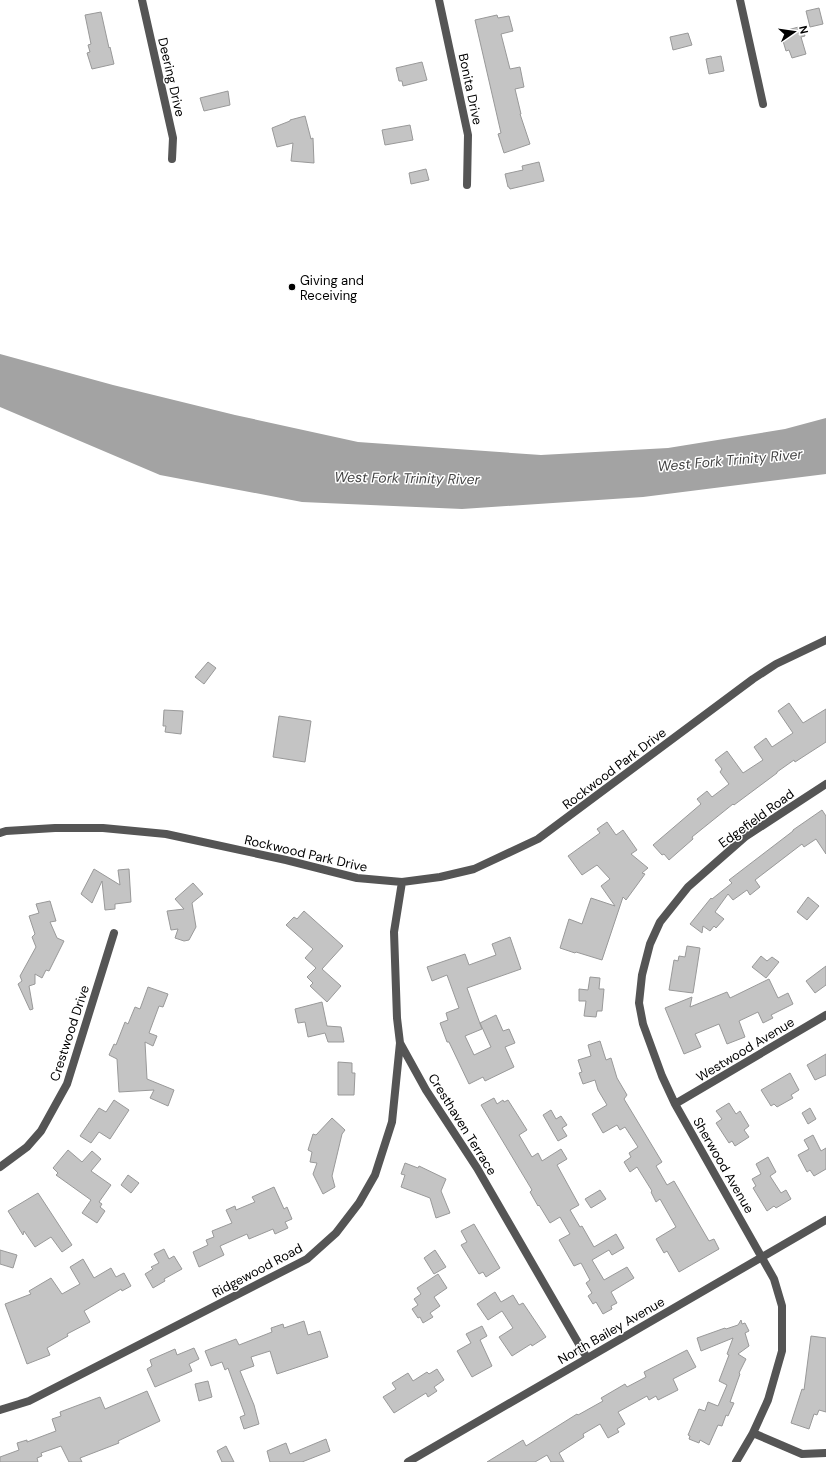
<svg xmlns="http://www.w3.org/2000/svg" width="826" height="1462" viewBox="0 0 826 1462" font-family="'DM Sans',sans-serif">
<style>
.water{fill:#a3a3a3}
.building{fill:#c4c4c4;stroke:#999}
.lines{fill:none;stroke-linecap:round;stroke-linejoin:round}
.minor{stroke:#555;stroke-width:8}
.poi-dot{fill:#000;stroke:#fff;stroke-width:1.5}
.labels{text-anchor:middle;stroke-width:3;stroke-linejoin:round;paint-order:stroke}
.street-label{font-size:13px;fill:#000;stroke:#fff}
.poi-label{font-size:13px;fill:#000;stroke:#fff;text-anchor:start}
.water-label{font-size:14px;font-style:italic;fill:#444;stroke:#fff}
</style>
<rect width="100%" height="100%" fill="#fff"/>
<path class="water" d="M0,354l113,31 122,30 123,27 183,13 127,-7 117,-19 41,-11v56l-183,23 -181,12 -160,-7 -142,-27 -160,-68z"/>
<path class="building" d="M819,8l4,16 -13,3 -4,-16z
M101,12l8,36 1,-1 4,17 -22,5 -5,-16 3,-1 -2,-7 3,-1 -6,-29z
M497,15l1,3 11,-2 4,15 -12,3 9,35 10,-2 4,20 -9,2 6,25h-1l10,30 -26,9 -6,-19 3,-1 -26,-113z
M802,26l3,10 -4,1 5,17 -14,4 -3,-8 -3,1 -3,-10 3,-1 -2,-9z
M688,33l4,12 -19,5 -3,-13z
M721,56l3,15 -15,3 -3,-15z
M422,62l5,18 -24,6 -1,-5h-3l-3,-13z
M228,91l2,14 -26,6 -4,-13z
M305,116l6,23 2,-1 1,25 -23,-2 2,-18 -16,4 -5,-19 18,-7v-1z
M410,125l3,15 -28,5 -3,-15z
M539,162l5,19 -34,8 -1,-2h-1l-3,-13 18,-4 -1,-4z
M426,169l3,11 -18,4 -2,-11z
M208,662l8,6 -12,16 -9,-7z
M789,703l14,20 23,-14v33l-31,20 -1,-2 -17,12v1l-43,32 -1,-1 -41,33 1,2 -24,21 -5,-6 -2,1 -9,-10 48,-41 -4,-5 10,-8 5,6 17,-13 -9,-12 2,-3 -7,-9 12,-9 16,22 20,-13 -9,-13 12,-9 6,9 21,-14 -15,-22z
M164,710l19,1 -2,23 -16,-2 1,-6h-3z
M279,716l32,5 -6,41 -32,-5z
M822,810l4,6v38l-10,-15 -12,8 -2,-3 -47,36 5,7 -10,8 -3,-5 -14,10 -5,-6 -13,18 9,7 -8,9 -2,-2 -4,5 -7,-5 -1,7 -12,-9 21,-26 1,1 20,-16 -3,-3 64,-49v-1z
M607,822l9,13 7,-5 14,20 -6,4 17,14 -6,5 3,1 -19,26 -3,-3 -21,63 -26,-8 -1,1 -15,-5 9,-29 13,5 9,-26 24,8 -14,-20 9,-7 -13,-14 -15,10 -14,-19 32,-23 -3,-4z
M94,869l26,16 -2,-15 11,-1 2,33 -16,2v5l-10,1 -3,-29 -10,22 -11,-9z
M193,883l10,11 -11,9 4,24 -7,13 -5,1 -9,-3 3,-9 -7,1 -4,-19 17,-2 -9,-10z
M808,897l11,9 -12,14 -10,-8z
M50,901l6,20 -6,1 7,16 7,3 -15,30 -3,-1 -4,8 -7,-4v10l-6,2 4,23 -3,1 -12,-26 4,-3 -2,-5 16,-29 -4,-10 3,-3 -6,-18 10,-3 -3,-9z
M304,911l39,35 -21,23 19,17 -14,16 -17,-16 3,-3 -6,-6 9,-9 -11,-10 8,-9 -27,-24 8,-8 3,2z
M510,937l11,32 -54,19 15,41 -17,7 9,19 17,-8 -11,-24 16,-8 7,16 6,-2 6,14 -10,4 9,20 -29,14 -2,-4 -14,7 -20,-42h-2l-7,-19 8,-3 -2,-7 13,-5 -12,-33 -15,6 -5,-14 38,-13 4,11 27,-10 -4,-11z
M687,946l13,2 -7,45 -24,-3 5,-30 4,1 1,-5 6,1z
M761,956l6,5 5,-4 7,5 -13,16 -14,-11z
M826,966v19l-11,8 -9,-12z
M590,977l10,1 -1,11h5l-2,22h-5l-1,6 -12,-1 2,-15h-7v-12l9,1z
M769,979l9,19 10,-5 5,11 -22,11 2,3 -10,5 -5,-11 -19,9 6,16 -18,7 -8,-20 -24,10 6,13 -17,7 -19,-46 27,-11 -2,10 37,-15 3,6z
M148,987l20,7 -5,13 -4,-1 -10,27 8,3 -4,10 -8,-4 2,37 27,11 -6,16 -18,-8 4,-8 -35,2 -2,-33 -8,-4 5,-11 2,1 9,-23 3,2 7,-17 5,2z
M322,1002l5,24 14,1 3,15h-16l-3,-9 -17,4 -3,-15 -7,1 -3,-14z
M600,1041l6,19 5,-2 6,20 10,17 -3,4 38,63 -6,4 11,19 7,-4 35,60 5,-2 5,10 -40,23 -12,-21 -3,2 -8,-14 20,-12 -16,-28 -4,3 -5,-10 1,-1 -15,-24 -7,5 -6,-10 7,-5 -2,-4 9,-6 -13,-20 -5,3 -3,-5 -14,8 -11,-19 15,-9 -9,-15 -3,-10 -12,4 -4,-11 3,-1 -4,-12 13,-4 -3,-11z
M826,1054v21l-11,5 -8,-15z
M338,1062l14,1v10h3l-1,22h-16z
M790,1073l9,17 -8,5 2,3 -16,9 -3,-3 -3,2 -10,-16z
M494,1098l3,6 6,-4 1,2 4,-2 19,30 -8,5 13,22 6,-4 4,8 19,-12 6,10 -10,6 22,40 -9,5 10,17 2,-1 12,21 22,-13 8,14 -12,7 -3,-5 -17,10 12,20 23,-13 7,11 -23,14 6,11 -6,3 1,3 -9,5 -7,-12 -3,2 -5,-8 4,-3 -6,-10 4,-3 -9,-17 -7,3 -15,-26 11,-6 -10,-17 -10,6 -11,-18 -1,1 -8,-14 2,-2 -51,-85z
M114,1100l15,10 -19,29 -11,-7 -8,11 -11,-7 19,-28 7,4z
M729,1103l7,11 4,-3 9,15 -5,4 5,7 -14,9 -3,-5 -3,2 -13,-20 6,-4 -6,-8z
M810,1108l6,11 -8,5 -6,-11z
M551,1110l5,9 5,-3 6,9 -5,3 5,8 -9,5 -15,-26z
M332,1118l13,12 -3,4 -10,42 3,11 -12,7 -10,-20 4,-11 -7,-1 2,-10 -4,-2 5,-16 3,1z
M813,1135l8,16 5,-3v21l-12,7 -4,-6 -3,2 -9,-17 11,-6 -5,-9z
M68,1150l14,12 10,-11 9,8 -10,12 20,14 -12,17 3,2 -2,3 5,4 -8,12 -15,-10 9,-13 -35,-25 2,-2 -5,-5z
M768,1157l8,15 -6,4 11,17 5,-3 5,9 -15,9 -2,-2 -7,5 -14,-23 3,-2 -4,-7 9,-5 -5,-10z
M405,1163l13,5 1,-2 27,13 -5,12 9,22 -14,5 -6,-20 -29,-11 4,-12 -4,-1z
M128,1175l11,8 -8,10 -10,-8z
M274,1187l10,22 3,-2 5,12 -7,3 3,6 -13,6 -2,-5 -24,10 -2,-5 -27,12 4,9 -25,12 -6,-15 15,-7 -2,-5 8,-3 -2,-6 20,-8 -6,-13 9,-4 1,4 19,-8 -3,-5z
M600,1190l6,9 -15,9 -6,-9z
M38,1193l34,52 -10,7 -11,-15 -16,10 -11,-16 -1,4 -15,-24z
M474,1224l26,44 -14,9 -3,-5 -4,2 -18,-29 6,-3 -6,-11z
M164,1249l5,10 5,-3 8,13 -18,10 1,2 -12,7 -8,-14 8,-5 -2,-2 8,-4 -5,-9z
M0,1250l17,5 -4,13 -13,-4z
M435,1250l11,17 -12,7 -10,-16z
M83,1259l11,19 17,-10 5,9 8,-4 7,13 -9,5 -1,-2 -37,22 6,11 -23,12 1,2 -21,12 3,7 -23,9 -22,-60 26,-10 -2,-3 22,-13 11,16 18,-10 -10,-17z
M438,1274l9,14 -13,9 6,9 -10,7 3,4 -10,6 -3,-6 -2,1 -6,-9 6,-4 -4,-6 7,-5 -4,-6z
M495,1292l6,10 12,-7 6,10 4,-2 23,34 -14,9 -1,-2 -19,12 -13,-19 14,-9 -11,-17 -14,9 -11,-16z
M741,1320l1,4 3,-1 4,8 -4,2 4,13 -11,8 8,5 -7,14 1,1 -10,28 4,1 -6,13 -2,-1 -4,11 -4,-1 -9,20 -9,-5 -1,3 -10,-4 1,-3 -2,-1 11,-26 6,2 3,-9 10,4 9,-21 -8,-4 10,-26 -2,-1 6,-16 -32,13 -4,-13 28,-10 1,1 12,-4z
M304,1321l4,14 12,-4 8,26 -51,17 -7,-23 -19,6 3,9 -14,5 14,34 5,19 -15,5 -4,-12 5,-2 -17,-47 -3,2 -3,-8 -11,4 -6,-15 31,-12 3,6 33,-13 -1,-4 12,-4 1,4z
M482,1326l5,10 -7,4 12,26 -20,11 -15,-26 14,-8 -5,-9z
M811,1336l15,2v74l-7,-2 -2,5 -3,-1 -5,15 -18,-6 11,-34 2,1z
M194,1348l5,11 -10,5 3,7 -37,16 -8,-18 5,-3 -2,-6 25,-11 2,6z
M687,1350l9,17 -23,12 5,11 -20,10 -2,-4 -7,4 -2,-4 -29,16 7,12 -8,5 2,3 -11,6 -8,-14 -17,10 1,3 -25,16 5,9h-13l-4,-7 -12,7h-48l36,-22 3,6 51,-32 1,1 25,-14 -2,-3 24,-14 2,3 19,-10 -2,-5z
M437,1369l7,11 -10,7 3,4 -9,6 -2,-4 -32,20 -11,-16 13,-8 -4,-6 16,-10 5,8 14,-9 2,2z
M208,1381l4,16 -13,4 -4,-17z
M147,1391l13,30 -42,20 1,2 -39,15 2,4h-13l-8,-16 -20,7 1,3 -5,2 1,4h-38v-5l19,-7 -2,-7 10,-3v2l29,-11 -4,-12 9,-3 -1,-4 40,-15 5,12z
M326,1439l4,12 -28,11h-32l-3,-11 19,-8 4,11z
M226,1446l8,16h-12l-5,-11z"/>
<g class="lines">
<path class="minor" d="M142,0l31,138 -1,21
M439,0l29,135 -1,50
M740,0l23,104
M0,833l6,-2 49,-3h48l63,6 120,26 71,18 45,4 38,-5 34,-8 64,-30 215,-160 23,-15 50,-24
M402,882l-8,50 3,86 3,25 26,47 51,78 110,190
M675,1104l151,-89
M0,1167l27,-20 14,-16 26,-47 47,-151
M0,1410l29,-9 278,-142 29,-26 23,-30 16,-28 17,-53 8,-79
M753,1433l15,-33 14,-49v-45l-8,-27 -99,-175 -13,-28 -19,-52 -4,-21 3,-28 8,-31 10,-22 28,-35 57,-50 81,-53
M408,1462l418,-242
M736,1462l17,-29 49,21 24,-1"/>
</g>
<circle class="poi-dot" cx="292" cy="287" r="4"/>
<g class="labels">
<g class="street-label">
<text transform="translate(172 77) rotate(77)" y="5">Deering Drive</text>
<text transform="translate(471 89) rotate(78)" y="5">Bonita Drive</text>
<text transform="translate(614 768) rotate(-37)" y="5">Rockwood Park Drive</text>
<text transform="translate(756 818) rotate(-36)" y="5">Edgefield Road</text>
<text transform="translate(306 853) rotate(13)" y="5">Rockwood Park Drive</text>
<text transform="translate(69 1033) rotate(-72)" y="5">Crestwood Drive</text>
<text transform="translate(745 1049) rotate(-31)" y="5">Westwood Avenue</text>
<text transform="translate(463 1124) rotate(58)" y="5">Cresthaven Terrace</text>
<text transform="translate(724 1165) rotate(60)" y="5">Sherwood Avenue</text>
<text transform="translate(257 1270) rotate(-28)" y="5">Ridgewood Road</text>
<text transform="translate(611 1330) rotate(-30)" y="5">North Bailey Avenue</text>
</g>
<g class="poi-label">
<text x="300" y="285">Giving and<tspan x="300" dy="15">Receiving</tspan></text>
</g>
<g class="water-label">
<text transform="translate(730 460) rotate(-5)" y="5">West Fork Trinity River</text>
<text transform="translate(407 478) rotate(1)" y="5">West Fork Trinity River</text>
</g>
</g>
<g transform="translate(794 32) rotate(77)" stroke="#ffffff" stroke-width="3" paint-order="stroke">
<path d="M0-3L7 15L0 10L-7 15Z" fill="#000000"/>
<text y="-6" font-size="11" font-weight="bold" text-anchor="middle" fill="#000000">N</text>
</g>
</svg>
